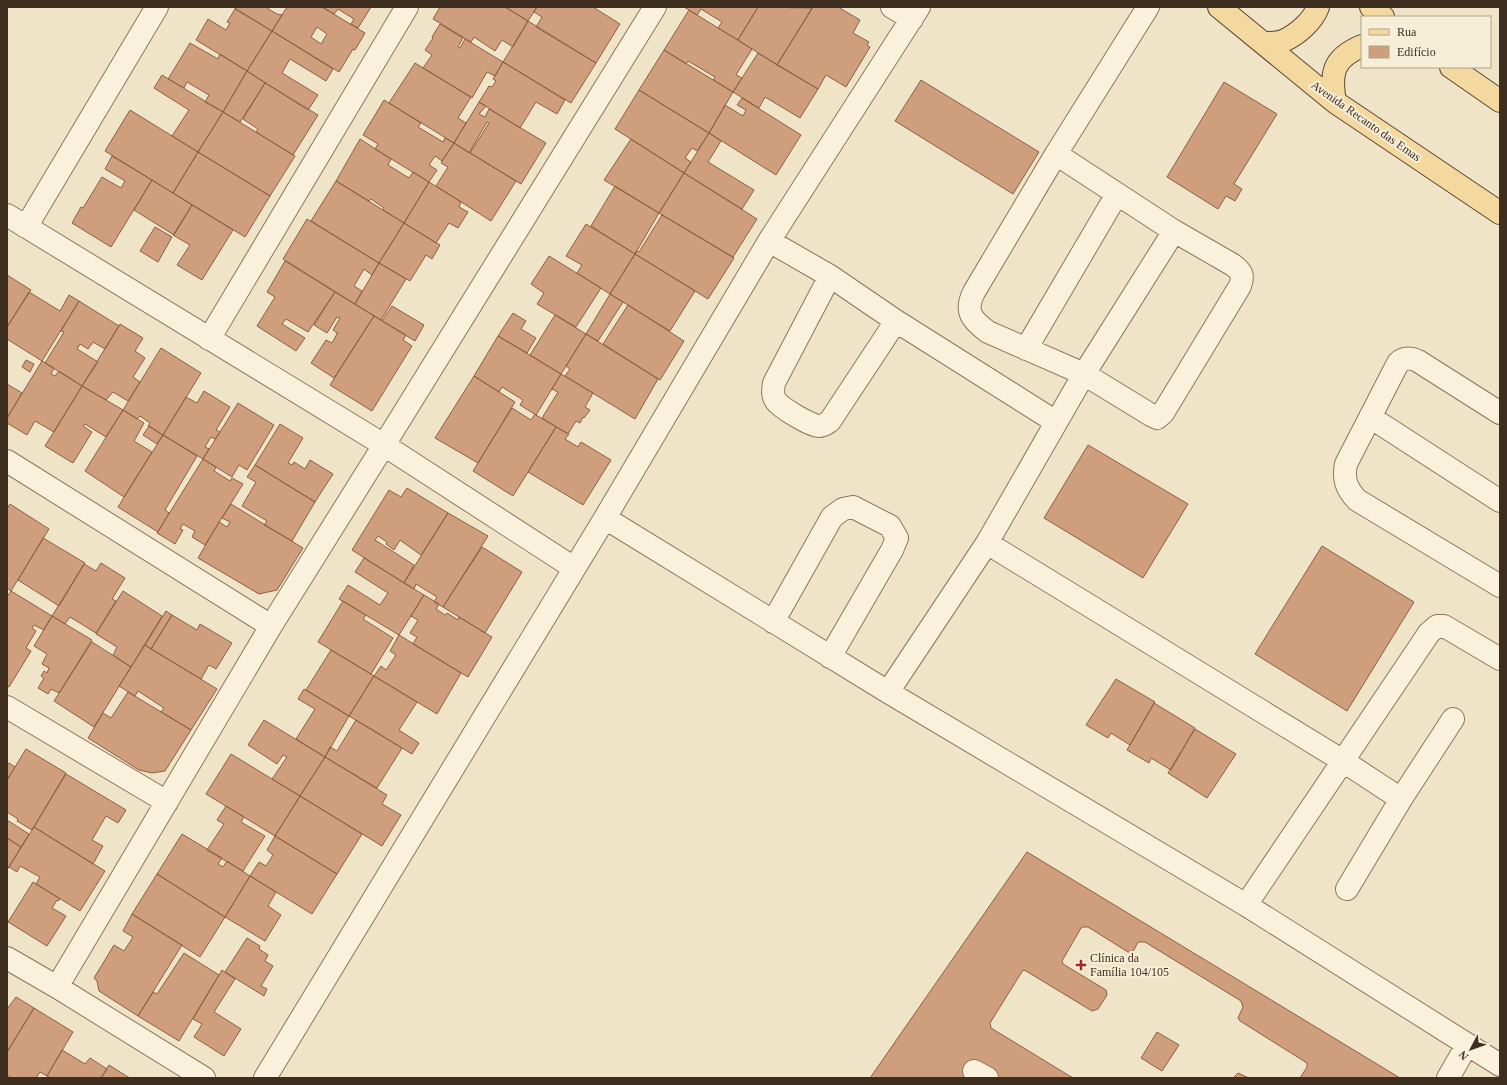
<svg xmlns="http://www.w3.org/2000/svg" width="1507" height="1085" viewBox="0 0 1507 1085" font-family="Georgia,serif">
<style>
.building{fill:#cf9f7d;stroke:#8d5f41;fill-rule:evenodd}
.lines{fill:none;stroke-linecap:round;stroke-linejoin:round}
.minor-casing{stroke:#8d765c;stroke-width:24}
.major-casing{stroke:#5b4430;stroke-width:24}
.minor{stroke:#faf1dc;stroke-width:22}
.major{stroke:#f3d9a0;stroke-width:22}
.poi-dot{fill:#9e2a2b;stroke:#f7eed8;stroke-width:1.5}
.labels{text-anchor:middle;stroke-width:4;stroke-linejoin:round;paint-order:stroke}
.street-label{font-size:12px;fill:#3d2e20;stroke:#f7eed8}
.poi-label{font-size:12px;fill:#3d2e20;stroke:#f7eed8;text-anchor:start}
</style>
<rect width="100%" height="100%" fill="#f0e4c8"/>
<path class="building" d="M233,7h36l-1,2 11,6v-1l3,1 -10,16z
M287,7h35l43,26 -10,17 -2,-1 -14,23 -67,-41zM317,27l10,7 -6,10 -10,-7z
M322,7h49l-13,21 -7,-4 3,-5 -16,-10 -4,5z
M440,7h65l23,14 -15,26 -11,-7 -7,11 -21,-14 -3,5 -38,-23z
M505,7h32l-9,14z
M537,7h56l27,17 -24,39 -60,-36 6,-10 -8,-5z
M684,7h74l-20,33 -20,-12 4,-6 -21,-13 -4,6z
M758,7l54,1 -35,57 -39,-25z
M813,7h25l22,13 -7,13 16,9 -2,3 3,2 -24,40 -20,-12 -8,14 -41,-24z
M235,9l37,22 -25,40 -51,-31 12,-21 18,11 4,-7 -3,-1z
M689,10l63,39 -16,26 6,3 -9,14 -20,-12 2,-3 -27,-16 -2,3 -22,-14z
M528,21l68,42 -25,40 -68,-41z
M440,24l23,14 -5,9 2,1 5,-9 38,23 -8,14 -8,-4 -15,26 -49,-30 9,-13 -7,-5 8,-12 -1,-1z
M272,31l61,38 -7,12 -36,-22 -8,14 36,22 -10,15 -61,-39z
M190,43l28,16 2,-5 27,17 -24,41 -18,-10 4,-7 -22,-13 -3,6 -16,-9z
M664,50l69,42 -24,41 -70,-43z
M758,53l60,36 -18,29 -35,-21 -6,11 -26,-16z
M503,62l62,38 -8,14 -21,-12 -16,26 -41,-26 10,-16 3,1 4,-6 -3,-2z
M415,63l56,34 -13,21 8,5 -12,20 -65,-40z
M247,71l18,12 -25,39 -17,-10z
M162,75l61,37 -25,40 -26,-16 17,-26 -35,-22z
M921,80l118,72 -26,42 -118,-73z
M1224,82l53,32 -43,70 8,5 -7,12 -9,-5 -8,13 -51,-32z
M265,83l53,32 -25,40 -37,-23 2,-3 -15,-10z
M639,90l70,43 -12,18 -5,-3 -7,10 6,4 -7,11 -69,-44z
M742,98l59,37 -25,40 -67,-42 16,-28 18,11 3,-6 -9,-5z
M384,100l37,23 -3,4 25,15 2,-4 9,5 -12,18 -7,-5 -6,9 8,5 -8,12 -54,-33 3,-5 -15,-9z
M479,102l7,4 -7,8 6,3 4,-8 57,34 -25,41 -51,-31 19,-30 -2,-1 -18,31 -15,-10z
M130,110l68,42 -25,41 -68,-42z
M223,112l72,44 -25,40 -72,-44z
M709,133l12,8 -13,21 46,28 -12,19 -58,-36z
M360,139l31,20 -3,6 21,13 4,-6 16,10 -25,41 -21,-13 1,-2 -13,-9 -2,2 -33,-20z
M631,139l53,34 -25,40 -55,-33z
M454,143l62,38 -25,40 -55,-35 12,-19 -7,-4z
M198,152l72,44 -25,41 -72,-44z
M112,156l40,24 -41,67 -39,-24 9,-16 2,1 19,-31 19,11 4,-7 -20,-12z
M684,173l73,46 -24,38 -74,-44z
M152,180l40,25 -18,30 -40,-25z
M336,181l68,42 -25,40 -68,-42z
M429,182l32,20 -2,5 9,5 -10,16 -9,-5 -13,20 -32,-20z
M615,186l44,27 -24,41 -44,-28z
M192,205l41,25 -31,50 -25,-15 13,-20 -17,-10z
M662,215l72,43 -26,41 -73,-45 1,-3 3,1z
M307,219l72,44 -7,12 -8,-6 -10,17 8,5 -7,13 -72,-45z
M404,223l36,22 -8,14 -6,-4 -16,26 -31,-18z
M586,224l49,30 -25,40 -33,-21 5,-8 -16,-9z
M155,227l17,10 -14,25 -18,-11z
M635,254l60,37 -25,40 -60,-37z
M549,256l52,32 -25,39 -39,-23 7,-11 -13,-9z
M285,261l50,31 -27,40 -22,-13 -4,5 23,14 -9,13 -39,-25 18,-29 -8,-5z
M379,263l27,16 -25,41 -26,-16z
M7,275l24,15 -24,37z
M29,292l31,19 9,-16 10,6 -37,60 -35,-22v-12z
M335,292l39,24 -40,62 -23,-15 15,-23 6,3 6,-11 -1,1 -4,-3 7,-12 -3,-1 -10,16 -13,-8z
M610,294l13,8 -25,39 -12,-7z
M79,301l40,25 -14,23 -12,-7 -5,7 -8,-5 -3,5 21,13 -16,24 -37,-23 19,-31 -3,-1z
M628,305l56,36 -24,39 -57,-36z
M392,306l32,19 -9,16 -33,-20z
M513,313l13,8 -5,8 15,9 -9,15 -29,-17z
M555,315l31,19 -25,40 -31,-19z
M374,316l32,19 -3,5 9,6 -40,65 -42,-26z
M120,324l23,14 -8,13 10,7 -12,19 7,5 -12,19 -15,-9 -7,8 -24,-14z
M586,334l72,45 -23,40 -70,-43 5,-7 -4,-3z
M498,336l63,38 -25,41 -16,-10 3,-5 -21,-13 -3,5 -25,-16z
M161,348l40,25 -38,62 -15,-9 2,-3 -10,-7 -3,3 -14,-9z
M26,360l8,4 -4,8 -8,-5z
M42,361l12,7 -3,6 4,2 4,-5 23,15 -28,46 -19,-11 -8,14 -20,-12v-5z
M561,374l32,19 -8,14 5,3 -6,8 -1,-1 -3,6 -4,-2 -8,13 -26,-16 16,-26 -6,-3z
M474,376l41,26 -37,61 -43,-25z
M7,384l15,9 -15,25z
M82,386l41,24 -17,27 -21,-13 -2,2 9,6 -19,31 -28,-17z
M204,391l26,16 -14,23 4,2 -5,7 -4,-2 -6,10 4,2 -6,10 -40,-24 23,-38 11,6z
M238,403l36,22 -27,45 -8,-5 -7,12 -29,-18z
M512,408l19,12 4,-6 1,1 20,12 -43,69 -40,-25z
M123,410l21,13 -10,18 18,11 -28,45 -39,-26z
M280,424l23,14 -15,25 4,2 2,-3 11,7 5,-9 23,14 -18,28 -60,-37z
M149,426l14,9 -6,9 -14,-9z
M556,427l13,7 -4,5 13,8 3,-5 30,18 -28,45 -55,-33z
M163,435l34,21 -32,54 4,3 -11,19 -40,-25z
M1088,445l100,59 -45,74 -99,-60z
M203,459l13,8 -2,4 16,10 2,-3 11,6 -38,61 -13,-8 3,-6 -12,-7 -3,5 3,1 -8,14 -18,-11z
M255,465l60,37 -23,39 -28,-16 3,-4 -25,-15 14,-24 -9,-5z
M407,488l41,25 -27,42 -21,-15 -6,10 -8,-6 1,-2 -9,-6 -3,4 39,25 -10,18 -52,-33 37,-60 12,7z
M10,504l39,25 -38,62 -4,-3v-79z
M231,504l72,44 -26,42 -18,4 -61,-36 21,-36 8,5 3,-5 -8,-4z
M448,513l40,23 -45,71 -9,-5 3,-5 -21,-13 -2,5 -10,-6z
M43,538l42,25 -26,43 -41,-26z
M1322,546l92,56 -67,109 -92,-57z
M482,547l40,25 -37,61 -42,-26z
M364,558l60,37 -25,40 -60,-36 9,-14 32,20 8,-12 -33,-21z
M101,563l24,15 -13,21 4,2 -20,32 -26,-16 -5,7 -13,-8 32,-52 12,7z
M11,591l41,25 -8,14 -10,-5 -2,3 4,3 -10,17 5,3 -22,36 -2,-1v-89z
M123,591l39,25 -31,51 -18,-12 4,-8 -21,-13z
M424,595l15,9 -3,5 9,6 2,-2 11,7 1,-3 33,20 -24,40 -55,-33 4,-7 -7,-4 8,-13 -7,-4z
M343,601l23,14 -3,4 30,19 -22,36 -53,-32z
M166,611l6,4 -21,34 -6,-4z
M172,615l25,15 3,-6 32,19 -16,26 -7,-4 -8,14 -50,-30z
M52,616l40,24 -33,53 -8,-4 -3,5 -10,-6 6,-10 -3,-2 3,-5 3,2 2,-5 -7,-4 5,-10 -13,-8z
M399,635l62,38 -24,41 -63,-38 7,-10 5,4 10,-15 -6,-4z
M92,642l39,25 -37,60 -40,-26z
M145,645l72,44 -26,41 -30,-18 3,-4 -26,-17 -3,5 -16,-10z
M331,650l43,26 -25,40 -43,-26z
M374,676l43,26 -18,28 20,13 -7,11 -63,-38z
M1116,679l39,23 -25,43 -19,-12 -3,5 -22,-13z
M304,689l45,27 -24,41 -29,-18 19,-30 -17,-10z
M128,692l63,38 -26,41 -13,2 -13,-3 -51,-32 15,-25 8,5z
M1154,703l41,25 -24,42 -20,-12 -2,5 -22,-13z
M264,720l61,37 -25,39 -28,-17 15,-22 -4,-2 -6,9 -29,-19z
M356,720l46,28 -25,40 -52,-31 5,-10 7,4z
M1195,729l41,25 -29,44 -39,-25z
M26,749l40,24 -34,57 -15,-9 1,-2 -11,-7v-32z
M231,754l69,42 -25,40 -69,-42z
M325,757l62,38 -5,9 19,11 -19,31 -82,-50z
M9,763l6,4 -8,13v-15z
M66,774l60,36 -8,13 -12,-7 -14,24 11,6 -10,18 -59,-37z
M300,796l62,38 -25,40 -62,-38z
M226,806l18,11 -3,5 24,14 -22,35 -36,-21 17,-26 -7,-4z
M7,820l22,14 -8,13 -14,-9z
M34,827l71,44 -25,40 -44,-27 4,-7 -20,-11 -3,6 -8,-5z
M182,834l40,24 -4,6 5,3 4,-6 23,15 -25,41 -68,-43z
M275,836l62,38 -25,40 -62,-38 9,-14 7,4 7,-11 -6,-5z
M7,838l14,9 -14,23z
M1027,852l373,226h-530z
M157,874l68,43 -25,40 -68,-43z
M250,876l26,16 -8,14 13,9 -16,26 -40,-24z
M33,882l27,17 -2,2 -1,-1 -5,8 14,8 -19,30 -39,-24z
M132,914l50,31 -44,71 -39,-25 -2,-10 -3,-3 20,-33 10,6 9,-14 -10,-6z
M1083,927h5l40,25h3l3,-2 4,-8h7l96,59 2,6 -5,11 2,3 67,42v4l-7,11h-51l-11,-5 -5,5h-160l-82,-50 -1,-5 33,-53 3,1 66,40 6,-2 9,-14 -1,-5 -43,-26 -1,-3 19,-33zM1157,1032l22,13 -17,26 -21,-13z
M247,938l13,8 -1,3 9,6 -3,6 8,5 -12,20 6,3 -3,7 -39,-24z
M184,953l35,22 -40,66 -41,-25 15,-24 4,2z
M222,970l13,9 -21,33 27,17 -17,27 -30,-19 8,-13 -9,-5z
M16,997l18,11 -27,44v-43z
M34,1008l39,24 -26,44 -7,-4 -4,6h-24l-5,-3v-23z
M62,1050l23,14 5,-6 17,11 -6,9h-50l-4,-2z
M109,1065l19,12 3,1h-30z"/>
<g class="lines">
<defs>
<path id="minor" d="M892,7l20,12
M1056,154l118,77 59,34c9,7 11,10 7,21l-77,127 -6,5 -6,-3 -67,-41 -96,-42c-16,-12 -24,-20 -14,-40l82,-138 92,-147
M7,215l377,230 190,123
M26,227l131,-220
M769,241l61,35 66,45 160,101
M830,276l-56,107c-1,7 -2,12 2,18 5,7 35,25 43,25 5,0 8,-3 11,-5l66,-100
M209,339l198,-332
M1026,349l91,-155
M1500,413l-82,-52c-7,-3 -14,-4 -20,2l-52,101c-3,15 0,24 11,36l143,86
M1370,417l130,84
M7,461l264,165
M605,518l283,174 358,213 254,160
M987,543l356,218 58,38
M773,622l59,-105 11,-8 10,-2 37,19 7,12 -5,12 -62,107
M888,692l99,-149 97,-169 90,-143
M7,707l160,95
M1347,889l54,-90 52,-80
M1246,905l183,-272 8,-7h7l56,33
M7,958l50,29 147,91
M57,987l214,-361 113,-181 271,-438
M974,1071l13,7
M265,1078l340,-560 164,-277 150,-234
M1448,1078l19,-33"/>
<path id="major" d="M1219,7l116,95 165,111
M1371,7l12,10
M1264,43c6,0 14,0 19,-2 14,-6 30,-20 35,-34
M1451,67l49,34
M1335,102c-5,-29 -2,-44 27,-56"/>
</defs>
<use href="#minor" class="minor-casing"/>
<use href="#major" class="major-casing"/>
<use href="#minor" class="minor"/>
<use href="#major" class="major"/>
</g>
<path class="poi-dot" d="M1079 959h4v4h4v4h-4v4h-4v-4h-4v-4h4z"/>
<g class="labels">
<g class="street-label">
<text transform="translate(1366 121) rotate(35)" y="4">Avenida Recanto das Emas</text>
</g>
<g class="poi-label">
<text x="1090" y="962">Clínica da<tspan x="1090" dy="14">Família 104/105</tspan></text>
</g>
</g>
<rect width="1507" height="1085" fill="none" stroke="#3d2e20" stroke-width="16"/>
<rect x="1361" y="16" width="130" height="52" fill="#f7eed8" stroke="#ada18e"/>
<rect x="1369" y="29" width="20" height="6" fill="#f3d9a0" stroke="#ada18e"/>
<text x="1397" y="36" font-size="12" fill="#3d2e20">Rua</text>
<rect x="1369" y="46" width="20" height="12" fill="#cf9f7d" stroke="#ada18e"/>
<text x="1397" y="56" font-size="12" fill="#3d2e20">Edifício</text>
<g transform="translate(1471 1049) rotate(229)" stroke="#f7eed8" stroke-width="3" paint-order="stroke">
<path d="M0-3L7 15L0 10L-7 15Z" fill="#3d2e20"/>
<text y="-6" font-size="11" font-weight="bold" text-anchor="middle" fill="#3d2e20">N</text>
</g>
</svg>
